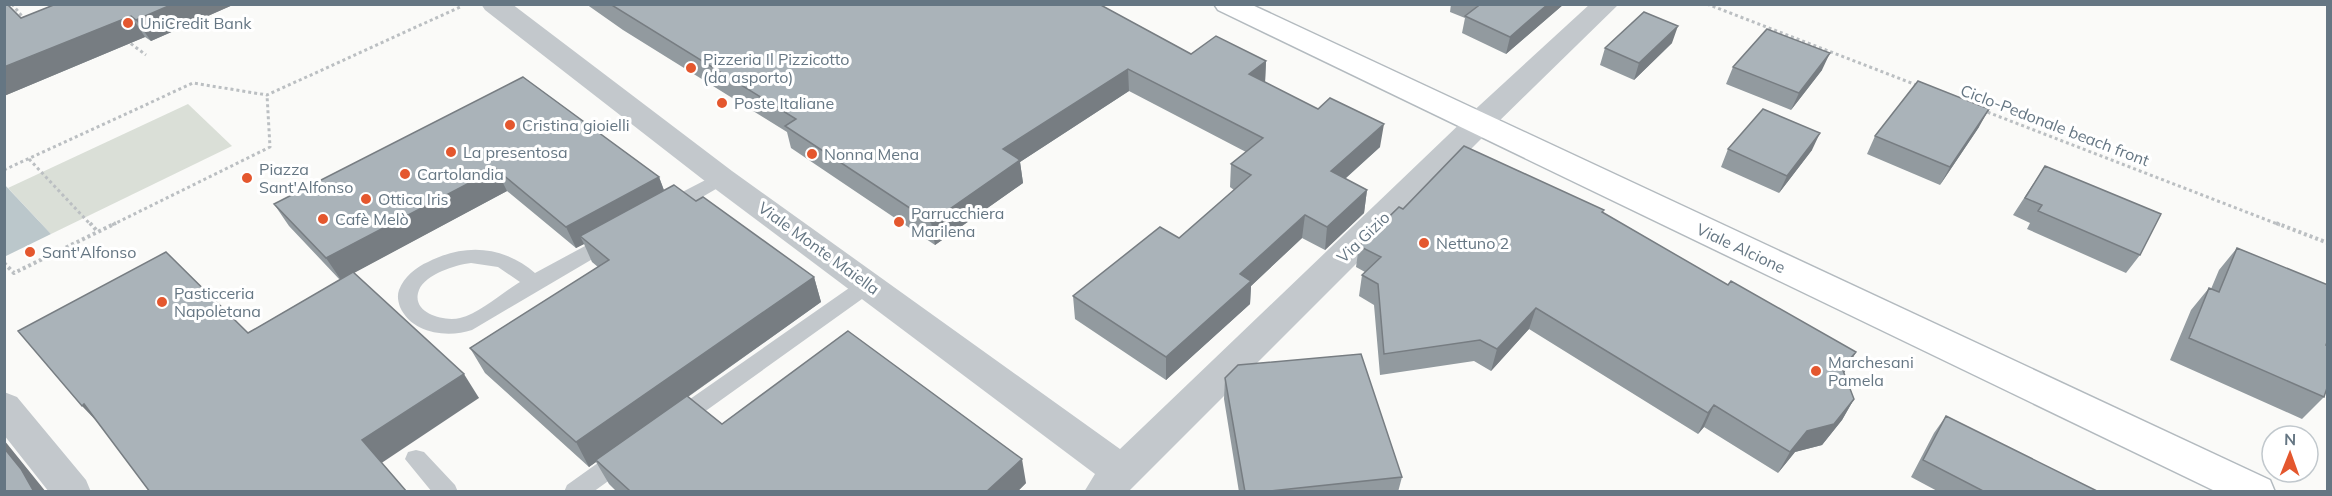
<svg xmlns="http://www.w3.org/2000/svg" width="2332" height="496" viewBox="0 0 2332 496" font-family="Mulish,sans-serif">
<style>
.green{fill:#dadfd7}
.water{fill:#bbc7cb}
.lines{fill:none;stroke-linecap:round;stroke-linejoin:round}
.secondary-casing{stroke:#b3babf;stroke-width:3}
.path-far1{stroke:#bbbfc2;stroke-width:3;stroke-dasharray:3 3;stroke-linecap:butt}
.path{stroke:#bbbfc2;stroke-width:4;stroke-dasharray:3 3;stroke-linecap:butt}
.lane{fill:#c3c8cc;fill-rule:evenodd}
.street{fill:#c3c8cc;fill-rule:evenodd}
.secondary{fill:#fff;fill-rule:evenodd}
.wall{fill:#929a9f}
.shaded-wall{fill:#777d82}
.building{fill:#aab3b9;stroke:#777d82;stroke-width:1.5}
.poi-dot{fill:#e4572e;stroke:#fff;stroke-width:2}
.labels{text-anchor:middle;stroke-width:6;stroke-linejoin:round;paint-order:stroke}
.poi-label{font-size:16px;fill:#657683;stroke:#fff;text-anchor:start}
.street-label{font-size:16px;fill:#657683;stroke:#fff}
</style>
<rect width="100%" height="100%" fill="#fafaf8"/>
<path class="green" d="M188,104l44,42 -181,88 -43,-46z"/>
<path class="water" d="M4,184l47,50 -45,22 -2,-1z"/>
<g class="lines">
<defs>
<path id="secondary" d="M1214,4h36l1020,476 5,12h-58l-999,-482z"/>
</defs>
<use href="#secondary" class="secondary-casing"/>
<path class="path-far1" d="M12,4l13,16
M1707,4l212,82
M126,40l20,15
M1982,110l298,115
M29,159l62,66
M4,170l189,-87 74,12 193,-88
M112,225l158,-78 -3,-52"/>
<path class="path" d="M90,223l8,9
M2276,223l52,20
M4,263l10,10 102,-50"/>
<path class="lane" d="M721,172l7,2 2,4 -2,4 -55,32 -7,1 -7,-1 -2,-5 2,-5z
M611,232l7,2 3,5 -3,5 -146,86c-24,8 -60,4 -72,-23 -2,-6 -3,-11 -1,-17 5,-13 17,-23 29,-28 37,-19 76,-16 107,11zM471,263l27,4 22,15c-17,10 -41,32 -60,36 -16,4 -50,-5 -41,-28 7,-16 36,-25 52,-27z
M869,277l7,2 3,5 -3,5 -190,136 -8,3 -8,-3 -3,-6 3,-6 192,-134z
M624,448l8,2 3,7 -3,7 -39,28h-29l3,-7 49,-35z
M416,450l8,2 31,33 3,7h-26l-27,-33 3,-7z"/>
<path class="street" d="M481,4h31l220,167 388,278 348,-333 122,-112h29l-129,126 -362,362h-44l11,-18 -385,-289 -225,-175z
M4,392l13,5 69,83 5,12h-42l-45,-57z"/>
<use href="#secondary" class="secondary"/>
</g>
<path class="wall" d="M4,4l17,14 35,-14h179l-84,37 -6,-4 -141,59z
M586,4h513l92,50 75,7 -1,21 115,65 -35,32 22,11 -3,23 -39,37 -23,-12 -51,48 -1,18 -84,76 -91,-61 -2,-23 106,-58 55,-48 -4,-3 1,-23 15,-12 -117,-61 -109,71 3,21 -88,62 -144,-97 -4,-16 -164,-102z
M1451,4h113l-58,50 -44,-21 3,-15 -15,-6z
M1672,43l-38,37 -34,-15 5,-17z
M1733,67l89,3 -31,40 -65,-26z
M523,77l136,100 5,13 32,11 118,76 7,25 -133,95 34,27 304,59 -9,9h-400l-8,-8 -13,-22 -7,5 -104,-94 -15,-25 128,-81 -6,-5 -8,-18 -8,4 -69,-57 -154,82 126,125 -231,-65 92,-53 -51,-54 -15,-22z
M1979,127l-39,58 -73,-31 8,-18z
M1728,149l84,1 -33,43 -58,-26z
M2045,166l95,89 -14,18 -99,-44 3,-6 -17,-8z
M1403,209l200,4 125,72 128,67 -12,21 10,26 -12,21 -20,25 -27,7 -17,21 -74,-46 -6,7 -169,-105 -38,42 -17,-10 -94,14 -6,-70 -15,-9 3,-21 3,-3 -9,-5 3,-21z
M2237,248l89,97 -2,52 -22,22 -132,-59 21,-50 18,-22 2,1 8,-19z
M1225,378l177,99 -4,15h-159l-15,-93z
M1946,416l151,76h-158l-28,-15 23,-44z"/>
<path class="shaded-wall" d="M173,4h62l-84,37 -15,-21z
M1548,4h16l-58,50 4,-17z
M131,16l14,21 -141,59v-29z
M1678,26l-6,17 -38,37 5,-17z
M1830,53l-8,17 -31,40 8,-17z
M1266,61l-1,22 -16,-9z
M1128,69l1,22 -109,71 3,21 -88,62 -4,-23 72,-73z
M1989,109l-10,18 -39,58 10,-18z
M1384,124l-4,23 -52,47 3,-23z
M1820,133l-8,17 -33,43 8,-17z
M496,169l11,22 -166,89 -15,-22z
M659,177l8,22 -87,37 4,8 -8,4 -10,-21z
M1367,190l-3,23 -39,37 2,-23z
M1305,215l-3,23 -51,48 -1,18 -84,76v-23l74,-83z
M814,277l7,25 -224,159 -1,-1v2l-7,5 -13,-25z
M1536,308l-7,21 -38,42 6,-22z
M1856,352l-12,21 -2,-5z
M464,374l15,24 -99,66 -18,-24z
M1854,399l-12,21 -20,25 -27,7 -17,21 12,-21 17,-21z
M84,404l21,26 -23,-24z
M1714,405l-10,22 -6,7 10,-21z
M4,440l42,52h-12l-30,-44z
M1022,459l4,24 -9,9h-31z"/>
<path class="building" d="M4,4h3l14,14 35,-14h117l-37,16 -5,-4 -127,51z
M610,4h489l92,50 25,-18 50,25 -17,13 69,35 12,-11 54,26 -53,47 36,19 -40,37 -22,-12 -65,59 11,7 -85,76 -93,-61 87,-69 19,11 72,-63 -20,-11 32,-26 -135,-69 -125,80 17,11 -89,62 -146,-96 11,-7z
M1475,4h73l-38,33 -45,-21 13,-10z
M1644,12l34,14 -39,37 -34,-15z
M1767,29l63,24 -31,40 -66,-26z
M523,77l136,100 -93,50 -70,-58 -170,89 -52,-54z
M1918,81l71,28 -39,58 -75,-31z
M1763,109l57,24 -33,43 -59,-27z
M1464,146l140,64 -2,2 126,73 3,-4 125,71 -14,16 12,31 -20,25 -27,7 -17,21 -76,-47 -6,8 -172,-105 -39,41 -17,-9 -96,14 -6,-70 -16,-9 19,-18 -22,-11 40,-39 4,2z
M2045,166l116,48 -21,41 -102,-44 4,-6 -17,-7z
M674,185l22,16 7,-4 111,80 -238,165 -106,-94 139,-88 -29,-24z
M2237,248l91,37v54l-2,6 2,1v39l-4,12 -135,-59 20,-50 10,4z
M166,252l82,81 105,-61 111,102 -102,66 45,52h-257l-66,-88 -2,2 -64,-75z
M848,331l174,128 -36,33h-359l2,-2 -33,-30 91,-64 35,28z
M1361,354l41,123 -142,15h-15l-20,-114 13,-13z
M1946,416l151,75v1h-112l-62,-32z
M4,448l17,21 13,23h-30z"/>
<g class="poi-dot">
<circle cx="128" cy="23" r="6"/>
<circle cx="691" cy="68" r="6"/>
<circle cx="722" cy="103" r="6"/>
<circle cx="510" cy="125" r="6"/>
<circle cx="451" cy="152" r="6"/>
<circle cx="812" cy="154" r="6"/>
<circle cx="405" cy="174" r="6"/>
<circle cx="247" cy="178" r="6"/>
<circle cx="366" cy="199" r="6"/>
<circle cx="323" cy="219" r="6"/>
<circle cx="899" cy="222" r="6"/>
<circle cx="1424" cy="243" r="6"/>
<circle cx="30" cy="252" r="6"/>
<circle cx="162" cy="302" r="6"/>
<circle cx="1816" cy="371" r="6"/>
</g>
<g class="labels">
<g class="poi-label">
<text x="140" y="29">UniCredit Bank</text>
<text x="703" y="65">Pizzeria Il Pizzicotto<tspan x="703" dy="18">(da asporto)</tspan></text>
<text x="734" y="109">Poste Italiane</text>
<text x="522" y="131">Cristina gioielli</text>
<text x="463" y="158">La presentosa</text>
<text x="824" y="160">Nonna Mena</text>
<text x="259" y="175">Piazza<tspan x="259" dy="18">Sant'Alfonso</tspan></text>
<text x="417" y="180">Cartolandia</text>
<text x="378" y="205">Ottica Iris</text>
<text x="911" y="219">Parrucchiera<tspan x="911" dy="18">Marilena</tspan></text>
<text x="335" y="225">Cafè Melò</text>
<text x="1436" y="249">Nettuno 2</text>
<text x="42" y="258">Sant'Alfonso</text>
<text x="174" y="299">Pasticceria<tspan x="174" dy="18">Napoletana</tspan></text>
<text x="1828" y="368">Marchesani<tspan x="1828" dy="18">Pamela</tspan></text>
</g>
<g class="street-label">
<text transform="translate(2055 125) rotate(21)" y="6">Ciclo-Pedonale beach front</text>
<text transform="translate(1363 237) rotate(-44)" y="6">Via Gizio</text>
<text transform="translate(819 248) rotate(36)" y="6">Viale Monte Maiella</text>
<text transform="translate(1741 248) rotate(25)" y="6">Viale Alcione</text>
</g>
</g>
<rect width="2332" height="496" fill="none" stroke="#657683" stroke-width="12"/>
<g transform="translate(2290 454) rotate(1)"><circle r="28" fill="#ffffff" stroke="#c1c8cd" stroke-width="1.5"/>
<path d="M0-4.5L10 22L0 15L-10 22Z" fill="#e4572e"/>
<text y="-9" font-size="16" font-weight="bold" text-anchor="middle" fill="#657683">N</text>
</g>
</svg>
